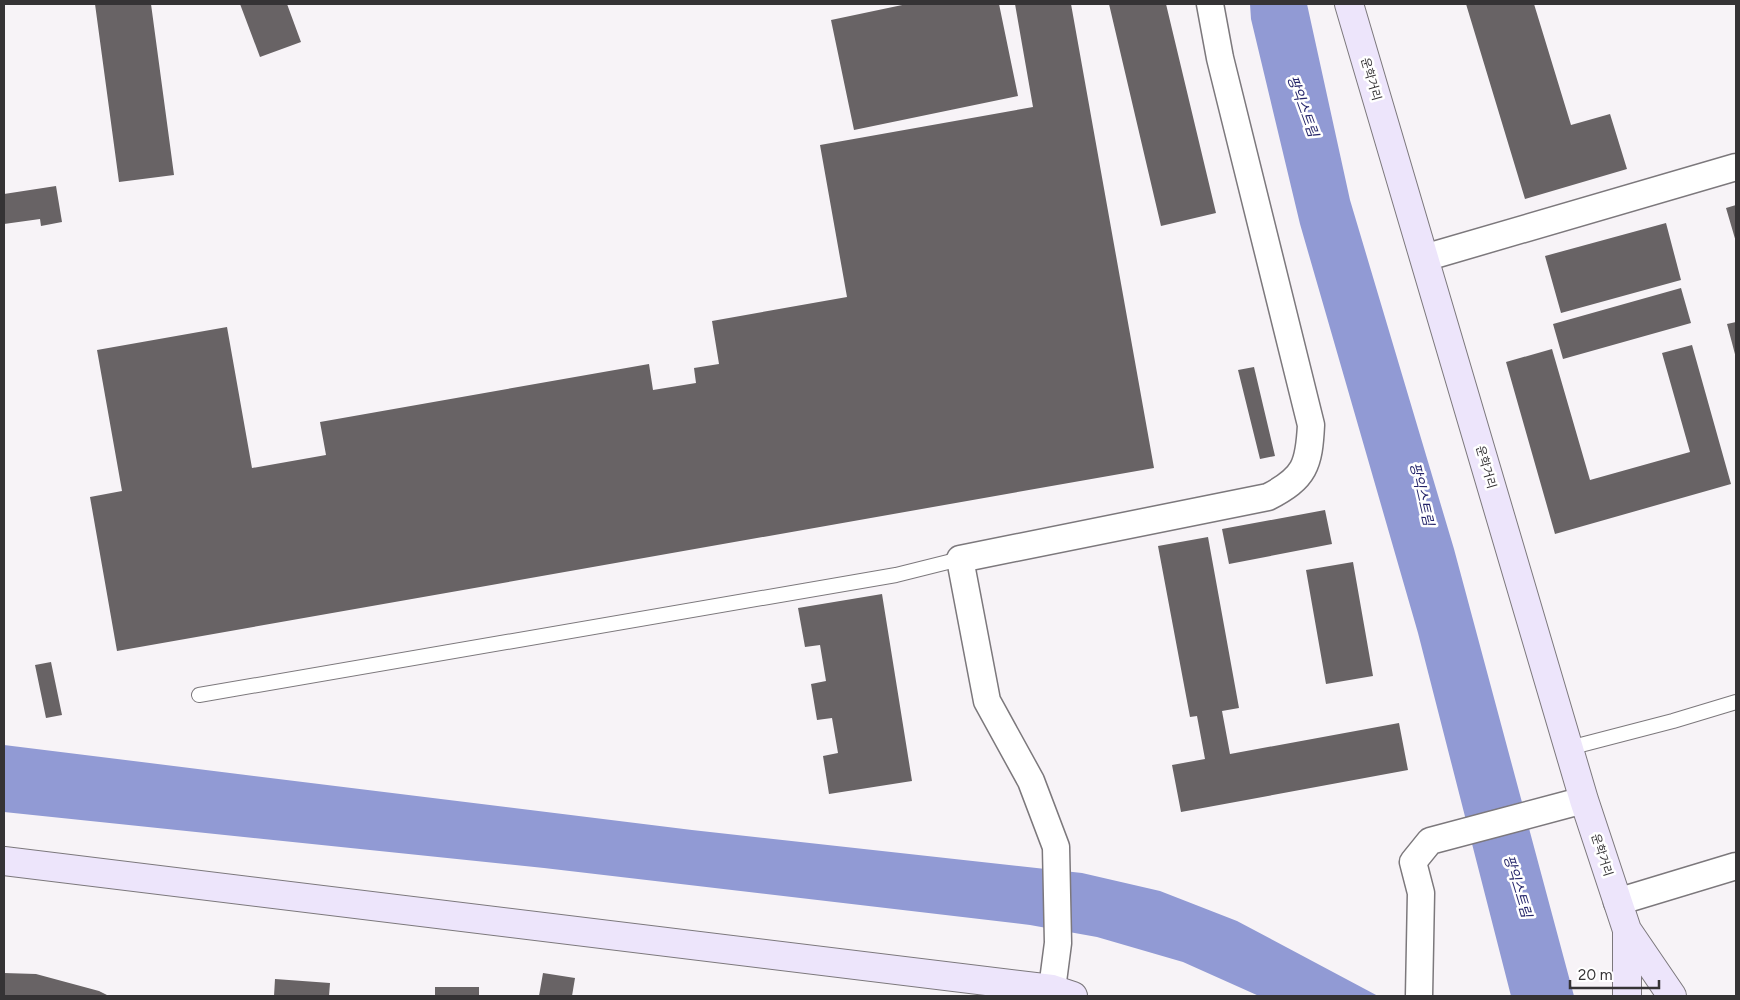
<svg xmlns="http://www.w3.org/2000/svg" width="1740" height="1000" viewBox="0 0 1740 1000" font-family="Figtree,'Noto Sans KR',sans-serif">
<style>
.water{fill:#919ad4}
.building{fill:#686365}
.lines{fill:none;stroke-linecap:round;stroke-linejoin:round}
.lane-casing{stroke:#7c787c;stroke-width:16}
.street-casing{stroke:#7c787c;stroke-width:29}
.secondary-casing{stroke:#7c787c;stroke-width:30}
.lane{stroke:#fff;stroke-width:14}
.street{stroke:#fff;stroke-width:26}
.secondary{stroke:#ede5fb;stroke-width:28}
.labels{text-anchor:middle;stroke-width:5;stroke-linejoin:round;paint-order:stroke}
.street-label{font-size:12px;fill:#353335;stroke:#fff}
.water-label{font-size:14px;font-style:italic;fill:#25256a;stroke:#fff}
</style>
<rect width="100%" height="100%" fill="#f7f3f7"/>
<path class="water" d="M1250,4h57l43,196 104,349 120,447h-63l-93,-363 -118,-409 -49,-205z
M4,745l688,85 390,43 78,18 77,30 141,75h-119l-76,-34 -86,-25 -67,-12 -486,-57 -540,-56z"/>
<path class="building" d="M95,4h56l23,171 -55,7z
M240,4h47l14,38 -41,15z
M907,4h92l19,92 -164,34 -23,-110z
M1015,4h56l83,464 -1037,183 -27,-154 32,-6 -25,-141 130,-23 25,141 74,-13 -6,-33 329,-58 4,26 43,-7 -2,-15 25,-4 -7,-43 135,-24 -27,-152 213,-38z
M1109,4h57l50,209 -55,13z
M1466,4h68l37,121 39,-11 17,55 -102,30z
M56,186l6,36 -21,4 -1,-7 -36,5v-30z
M1736,205v37l-10,-34z
M1666,223l15,57 -120,33 -16,-57z
M1681,288l10,35 -128,36 -10,-35z
M1736,322v36l-9,-34z
M1692,345l39,139 -176,50 -49,-172 46,-13 38,131 100,-28 -28,-99z
M1254,367l21,89 -15,3 -22,-89z
M1325,510l7,34 -103,20 -7,-35z
M1208,537l31,171 -17,3 8,43 169,-31 9,47 -227,42 -9,-47 33,-6 -8,-43 -7,1 -32,-171z
M1353,562l20,114 -47,8 -20,-114z
M882,594l30,187 -83,13 -6,-38 15,-3 -6,-35 -15,2 -6,-36 15,-3 -6,-36 -15,2 -7,-39z
M51,662l11,53 -16,3 -11,-53z
M4,973l32,1 63,17 10,5h-105z
M543,973l32,5 -3,18h-33z
M275,979l55,4 -1,13h-55z
M435,987h44v9h-44z"/>
<g class="lines">
<defs>
<path id="lane" d="M199,695l697,-120 64,-16
M1569,748l104,-27 63,-19"/>
<path id="street" d="M1424,258l312,-91
M1617,902l119,-36
M1052,989l6,-46 -2,-96 -25,-66 -44,-80 -27,-142 308,-62c37,-19 41,-32 43,-72l-91,-367 -10,-54
M1419,996l2,-103 -8,-31 17,-21 154,-41"/>
<path id="secondary" d="M1349,4l235,796 43,130 45,66
M4,861l1048,128 21,7
M1627,996v-66"/>
</defs>
<use href="#lane" class="lane-casing"/>
<use href="#street" class="street-casing"/>
<use href="#secondary" class="secondary-casing"/>
<use href="#lane" class="lane"/>
<use href="#street" class="street"/>
<use href="#secondary" class="secondary"/>
</g>
<g class="labels">
<g class="street-label">
<text transform="translate(1371 79) rotate(74)" y="4">운학거리</text>
<text transform="translate(1486 467) rotate(74)" y="4">운학거리</text>
<text transform="translate(1602 855) rotate(72)" y="4">운학거리</text>
</g>
<g class="water-label">
<text transform="translate(1303 106) rotate(70)" y="5">팡익스트림</text>
<text transform="translate(1422 494) rotate(77)" y="5">팡익스트림</text>
<text transform="translate(1518 886) rotate(73)" y="5">팡익스트림</text>
</g>
</g>
<rect width="1740" height="1000" fill="none" stroke="#353335" stroke-width="10"/>
<path d="M1570 980v8h89v-8" fill="none" stroke="#353335" stroke-width="2.5"/>
<text x="1578" y="980" font-size="15" fill="#353335" stroke="#ffffff" stroke-width="4" paint-order="stroke">20 m</text>
</svg>
